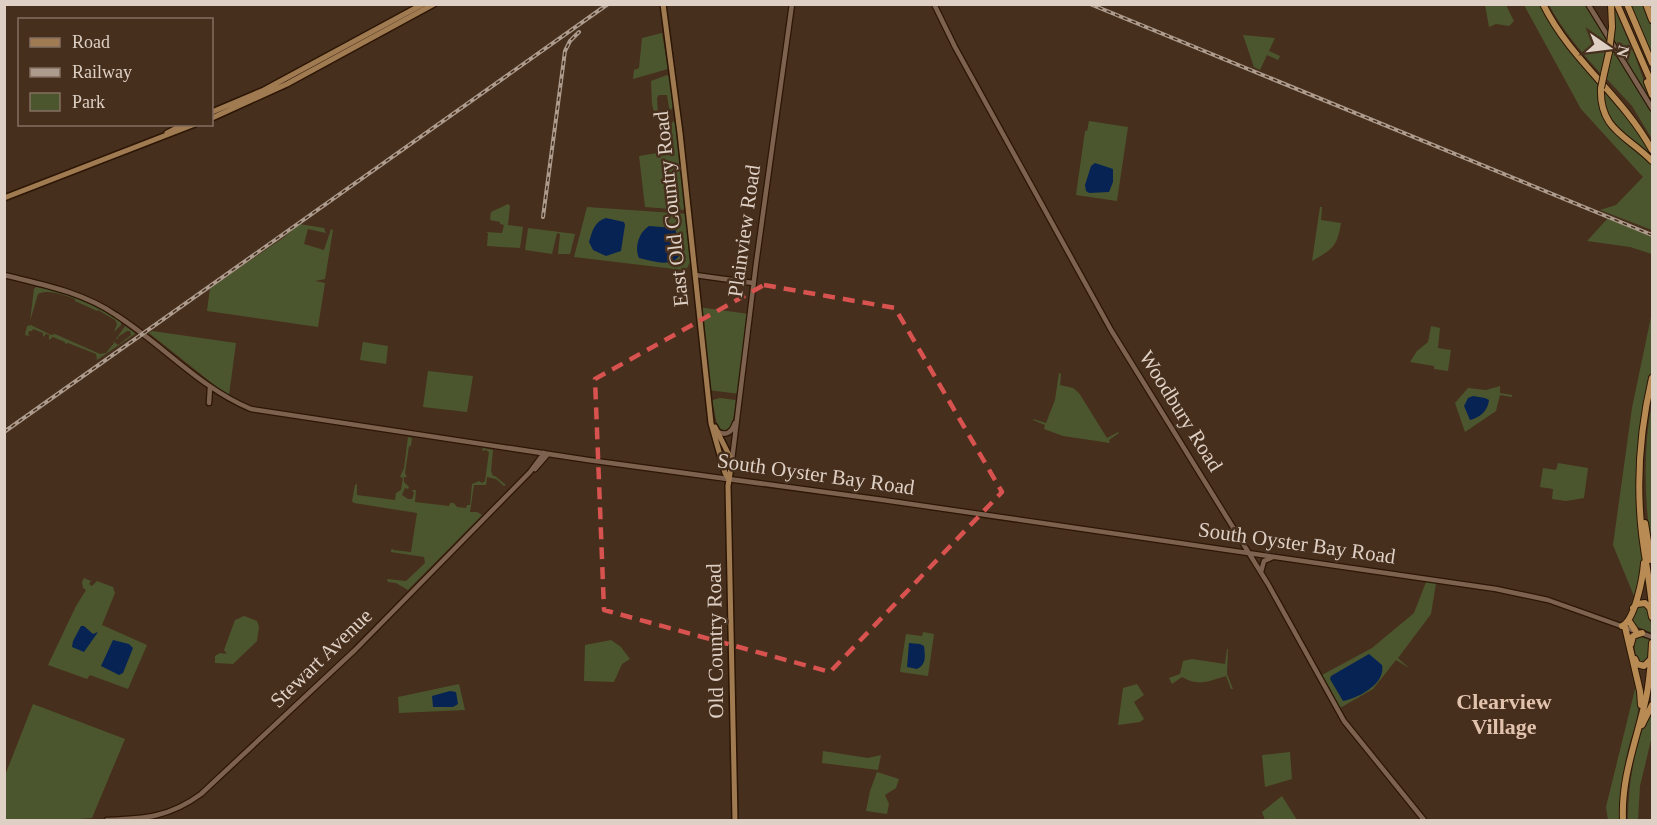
<svg xmlns="http://www.w3.org/2000/svg" width="1657" height="825" viewBox="0 0 1657 825" font-family="'Times New Roman',serif">
<style>
.green{fill:#4c562e}
.water{fill:#062354}
.lines{fill:none;stroke-linecap:round;stroke-linejoin:round}
.secondary-casing{stroke:#2c1605;stroke-width:7}
.primary-casing{stroke:#2c1605;stroke-width:8}
.highway-casing{stroke:#2c1605;stroke-width:8}
.secondary{stroke:#7d624f;stroke-width:4.5}
.primary{stroke:#a07b51;stroke-width:5}
.highway{stroke:#b78b53;stroke-width:6}
.rail-casing{stroke:#ad9c8e;stroke-width:4}
.rail{stroke:#472f1d;stroke-width:1.5;stroke-dasharray:4.5;stroke-linecap:butt}
.highway-bridge-casing{stroke:#2c1605;stroke-width:8;stroke-linecap:butt}
.highway-bridge{stroke:#b78b53;stroke-width:6}
.marked{fill:none;stroke:#d8524f;stroke-width:4.5;stroke-dasharray:12 8;stroke-linejoin:round}
.labels{text-anchor:middle;stroke-width:5;stroke-linejoin:round;paint-order:stroke}
.street-label{font-size:21px;fill:#dfd0c5;stroke:#472f1d}
.neighbourhood-label{font-size:22px;font-weight:bold;fill:#e1c2ad;stroke:#472f1d}
</style>
<rect width="100%" height="100%" fill="#472f1d"/>
<path class="green" d="M1485,5h21l8,16 -5,5 -13,-2 -7,3z
M1524,5h17l59,77 4,33 48,48v67l-52,-20 16,-5 27,-28 -62,-68z
M1549,5h37l23,39 -7,31c-20,-22 -39,-44 -53,-70z
M1613,5l22,51 17,47 -40,-62 3,-27z
M1630,5h15l7,23v27z
M662,33l6,36 -35,10 1,-9 5,-2 3,-30z
M1243,35l32,3 -6,13 11,5 -2,4 -11,-5 -7,15 -6,-3z
M1611,47l41,64v28l-20,-33 -26,-28z
M667,75l2,1 4,31 -2,3 -2,-2 -2,-13h-8l-2,3 1,18h-3l-3,-12 -1,-23z
M1604,86c13,16 48,54 48,73 -25,-20 -52,-36 -48,-73z
M673,121l2,2 10,84 -2,3 -38,-3 -6,-51 18,-3 -1,-9 5,-1 5,12 8,-1 -3,-29z
M1089,121l39,6 -11,74 -41,-6 9,-64h2z
M508,204l2,2 -2,19 15,2 -3,21 -33,-2 1,-13 -2,-1 16,1 2,-8 -4,-1v-2l-10,-2 1,-8z
M587,207l101,7 4,44 -5,10 -4,2 -109,-13z
M1320,207h2l-1,13 20,3c-4,24 -8,26 -29,38z
M1608,218l44,19v17l-22,-7 -43,-6z
M299,224l25,4 2,5 -18,-4 -4,15 20,6 7,-21 2,1 -8,49 -10,2 10,2 -7,44 -111,-16 3,-23 73,-50z
M528,228l47,6 -5,20h-12l2,-20 -3,-1 -5,21 -27,-4z
M36,287c31,4 59,17 85,35v3l-7,7 3,-8 -2,-4 -17,-10 -1,1 -22,-10v-2c-12,-4 -26,-10 -37,-5l-8,27 4,-32z
M698,307l51,7 -9,80 -32,-4z
M1652,312v58l-6,25 -8,57 5,111 -2,20 -16,40 9,-27 -21,-51 19,-137z
M31,325l20,10 4,-1 45,20 6,-1 8,-10 -1,-2 5,4 13,-10 -1,-4h-3l-9,6v2h-2l9,-13 10,7v1l-38,26 -1,-6 -28,-11 -3,1v-2l-12,-5 -4,3v-5l-3,-1 -3,3v-4l-10,-4 -1,2h-3l-1,3 2,2 -5,-1 2,-9z
M1431,326l9,2 -2,20 13,2 -3,21 -14,-2v-3l-24,-4 7,-11 11,-9z
M152,331l84,12 -7,52 -12,-8 -68,-54z
M363,342l25,4 -2,18 -26,-4z
M428,371l45,5 -6,36 -44,-5z
M1059,373l2,1 -1,11 13,3 6,5 28,45 11,-6 1,1 -10,7 1,3 -47,-7 -19,-7 1,-4 -12,-5v-1l13,4 9,-23z
M1500,386v7l12,2v2l-12,-2 -4,16 -31,21 -10,-29 13,-15 18,2z
M720,398l16,2 -4,28 -8,4 -6,-3 -6,-29z
M1652,403v152c-7,-50 -10,-102 0,-152z
M408,437l4,1 -1,8h-2l-4,27 2,4h-3v5l5,5 -1,2 -3,-1 -3,7 6,4h4l2,-6 -2,-3h4l-1,12 34,4 1,-3h4l3,4 9,1 1,-3h3l2,-21 7,-3 3,2 3,-2 4,-29 -3,-2 -4,1 1,-3 10,2 -2,21 2,5h2l11,9 -2,1 -8,-7 -9,-2 -1,8h-12l-4,27h7l5,3 9,-9 -83,84 -12,-7 -8,-1 -1,-3 19,2 19,-18 -1,-6 -33,-5 -1,2 2,-6 1,2 18,2 6,-39 -63,-10 -2,-2 3,-16 2,-1v11l38,5 1,-7 5,-3 2,-12 -3,-1 4,-9z
M1558,463l30,5 -4,30 -18,3 -14,-2 1,-10 -13,-2 3,-19 13,2z
M84,578l7,3 -2,3 3,2 5,-5 16,6 2,6 -13,32 45,20 -19,44 -38,-14 -3,4 -39,-14 28,-59 10,-16 -3,-2 -1,-6z
M1426,582l10,1 -5,31 -33,44 11,10 -13,-8 -23,29 -33,19 -18,-33 50,-27 42,-35z
M1638,605h9c4,17 10,44 -2,59l-8,-3 -4,-22 6,-3 10,3 1,-7 -17,-7 -2,-4z
M244,616l13,5 2,6 -2,14 -24,23 -18,-1v-7l5,-3 7,1 -3,-4 11,-30z
M923,632l11,2 -6,42 -28,-4 6,-38 16,2z
M611,640l10,7 9,12 -8,5 -8,18 -30,-1 1,-36z
M1227,649h1l-1,25 6,15h-2l-5,-13c-17,5 -27,11 -44,1l-10,7 -3,-6 11,-4 3,-13 9,-2 33,5z
M459,684l6,26 -66,3 -1,-16z
M1137,684l7,11 -10,7 10,17 -4,3 -22,3 5,-37z
M1636,685c8,28 -5,46 -10,74 -4,20 -5,41 -6,61h-12l-2,-13z
M33,704l92,35 -33,79 -24,2h-63l-1,-42z
M1652,707v29l-12,50 -2,34h-10c0,-37 7,-79 24,-113z
M823,751l45,7 13,-3 -3,15 -56,-7z
M1290,752l2,27 -27,8 -3,-32z
M877,772l22,7 -3,9 -11,7 4,9 -2,10 -21,-3 4,-20z
M1282,796l15,24h-32l-3,-8z"/>
<path class="water" d="M1095,163l18,6v13l-4,10 -20,1 -3,-2 -1,-6 6,-19z
M606,218l18,4 1,3 -4,26 -15,5 -13,-6 -4,-8c3,-11 6,-21 17,-24z
M649,226l26,2 6,25c-9,16 -27,8 -42,5 -5,-10 0,-26 10,-32z
M1473,396l12,2 4,2c-1,11 -10,18 -19,20l-6,-14 4,-8z
M81,626h3l9,8 5,-2 -14,20 -12,-5 1,-6z
M113,640l16,4 4,4 -10,25 -4,2 -18,-9z
M909,643l11,1 4,2c1,9 3,18 -7,23l-10,-2z
M1369,654l13,11c4,19 -24,33 -39,36l-13,-22 1,-3z
M450,691l6,1 2,12 -5,3h-20l-1,-11z"/>
<g class="lines">
<defs>
<path id="secondary" d="M934,4l21,43 156,283 157,254 76,137 80,99
M1588,4l64,104
M1652,4v3
M4,275c40,10 78,17 112,40 47,30 84,73 135,94l337,51 295,40 613,89 52,11 104,37
M695,275l58,8
M209,403l1,-16
M717,431c9,6 15,1 18,-8
M732,460l24,-196 36,-260
M535,469l13,-15
M1261,572l3,-11 9,-4
M107,820c37,-1 63,-3 94,-26l154,-144 175,-178 14,-19"/>
<path id="primary" d="M663,4l17,129 31,290 14,50 4,6
M212,112l52,-22 159,-86
M212,118l75,-34 147,-80
M167,133l18,-9
M4,198l191,-74
M715,427l17,34 -4,25 7,334"/>
<path id="highway" d="M1543,4c28,57 79,91 109,146
M1611,4l1,23
M1617,4l35,80
M1627,4l25,59
M1646,4l6,16
M1604,74l5,-22
M1647,82l5,13
M1601,88c-2,42 27,48 51,73
M1652,378c-12,51 -16,103 -10,156 3,25 8,49 10,73
M1645,523l6,37
M1633,608l4,-4 8,-1 5,5 2,9
M1629,621l6,9
M1622,626c13,-6 21,-49 22,-63
M1625,627l15,64 1,14
M1631,644l2,-8 9,-3
M1635,659l2,5 7,2 7,-7
M1642,725l10,-20
M1623,820c-2,-44 14,-80 23,-122 4,-18 5,-36 6,-55"/>
</defs>
<use href="#secondary" class="secondary-casing"/>
<use href="#primary" class="primary-casing"/>
<use href="#highway" class="highway-casing"/>
<use href="#secondary" class="secondary"/>
<use href="#primary" class="primary"/>
<use href="#highway" class="highway"/>
<defs>
<path id="rail" d="M1090,4l562,231
M543,217l22,-166 5,-10 9,-9
M4,432l604,-428"/>
</defs>
<use href="#rail" class="rail-casing"/>
<use href="#rail" class="rail"/>
<defs>
<path id="highway-bridge" d="M1609,52l3,-25
M1601,88l3,-14"/>
</defs>
<use href="#highway-bridge" class="highway-bridge-casing"/>
<use href="#highway-bridge" class="highway-bridge"/>
</g>
<path class="marked" d="M764,285l131,23 107,184 -172,180 -226,-62 -9,-231z"/>
<g class="labels">
<g class="street-label">
<text transform="translate(671 209) rotate(-96)" y="7">East Old Country Road</text>
<text transform="translate(744 231) rotate(-82)" y="7">Plainview Road</text>
<text transform="translate(1181 411) rotate(58)" y="7">Woodbury Road</text>
<text transform="translate(816 474) rotate(8)" y="7">South Oyster Bay Road</text>
<text transform="translate(1297 543) rotate(8)" y="7">South Oyster Bay Road</text>
<text transform="translate(715 641) rotate(-91)" y="7">Old Country Road</text>
<text transform="translate(321 658) rotate(-44)" y="7">Stewart Avenue</text>
</g>
<g class="neighbourhood-label">
<text x="1504" y="709">Clearview<tspan x="1504" dy="25">Village</tspan></text>
</g>
</g>
<rect width="1657" height="825" fill="none" stroke="#dfd0c5" stroke-width="12"/>
<rect x="18" y="18" width="195" height="108" fill="#472f1d" stroke="#846f60" stroke-width="1.5"/>
<rect x="30" y="38" width="30" height="9" fill="#a07b51" stroke="#846f60" stroke-width="1.5"/>
<text x="72" y="48" font-size="18" fill="#dfd0c5">Road</text>
<rect x="30" y="68" width="30" height="9" fill="#ad9c8e" stroke="#846f60" stroke-width="1.5"/>
<text x="72" y="78" font-size="18" fill="#dfd0c5">Railway</text>
<rect x="30" y="93" width="30" height="18" fill="#4c562e" stroke="#846f60" stroke-width="1.5"/>
<text x="72" y="108" font-size="18" fill="#dfd0c5">Park</text>
<g transform="translate(1609 48) rotate(104)" stroke="#472f1d" stroke-width="4.5" paint-order="stroke">
<path d="M0-4.5L10 22L0 15L-10 22Z" fill="#dfd0c5"/>
<text y="-9" font-size="16" font-weight="bold" text-anchor="middle" fill="#dfd0c5">N</text>
</g>
</svg>
